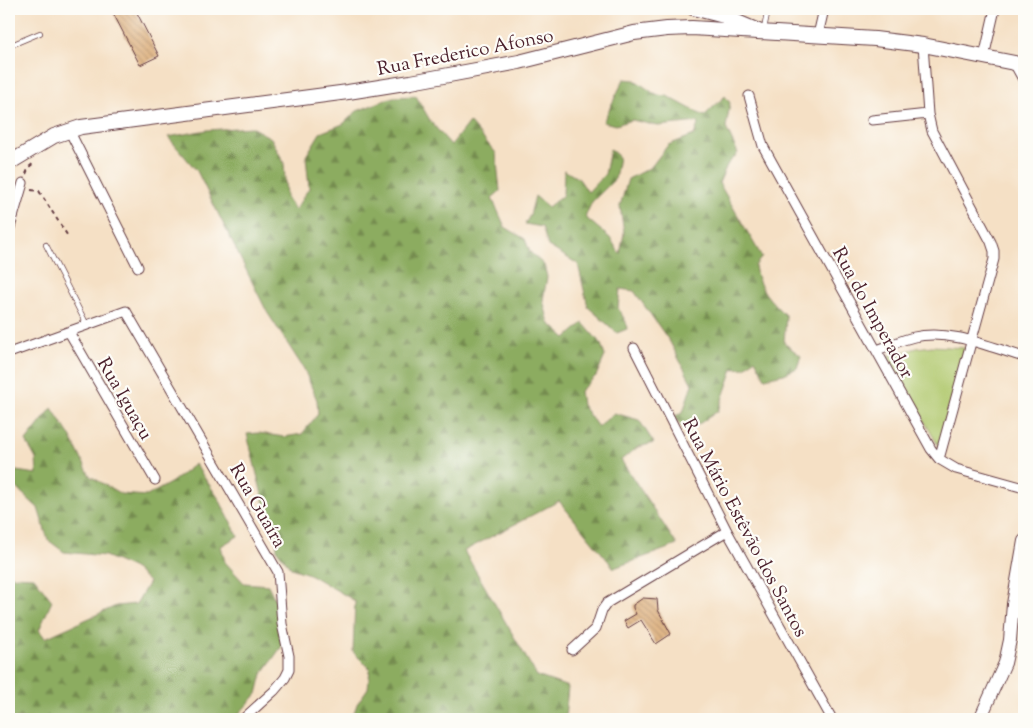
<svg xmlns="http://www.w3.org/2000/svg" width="1033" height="728" viewBox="0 0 1033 728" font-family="'Sorts Mill Goudy',serif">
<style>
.forest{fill:url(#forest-firs);stroke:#6b6646}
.green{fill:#b0c86d;stroke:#7d744c}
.building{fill:url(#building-back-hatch)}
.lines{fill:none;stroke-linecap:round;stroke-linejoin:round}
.lane-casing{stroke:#643c42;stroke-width:6}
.street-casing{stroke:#643c42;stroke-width:11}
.secondary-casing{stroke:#643c42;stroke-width:14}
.primary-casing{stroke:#643c42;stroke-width:16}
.path{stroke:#643c42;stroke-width:2;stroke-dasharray:4 4;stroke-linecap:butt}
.lane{stroke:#fff;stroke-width:4.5}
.street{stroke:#fff;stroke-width:9}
.secondary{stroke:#fff;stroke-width:12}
.primary{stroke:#fff;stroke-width:14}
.labels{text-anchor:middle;stroke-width:4.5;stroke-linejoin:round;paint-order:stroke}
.street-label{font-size:19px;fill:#4a1f2b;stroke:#fdfcf7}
</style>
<defs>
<pattern id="forest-firs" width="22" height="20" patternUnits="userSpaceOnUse" patternTransform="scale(1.25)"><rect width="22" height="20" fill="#8cac60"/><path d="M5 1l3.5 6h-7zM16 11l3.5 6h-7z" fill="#748b4f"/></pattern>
<pattern id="building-back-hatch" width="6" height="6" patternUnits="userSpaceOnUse" patternTransform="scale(1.25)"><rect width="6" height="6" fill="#dcad79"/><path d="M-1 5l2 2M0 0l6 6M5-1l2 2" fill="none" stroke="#b48c63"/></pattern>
</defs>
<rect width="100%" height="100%" fill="#fdfcf7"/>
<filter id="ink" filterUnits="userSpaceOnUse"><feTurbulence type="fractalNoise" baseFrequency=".02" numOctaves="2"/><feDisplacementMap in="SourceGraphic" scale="10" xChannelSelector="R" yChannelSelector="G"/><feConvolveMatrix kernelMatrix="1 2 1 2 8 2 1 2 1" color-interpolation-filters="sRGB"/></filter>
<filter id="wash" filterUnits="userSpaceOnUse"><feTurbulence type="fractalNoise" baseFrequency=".0096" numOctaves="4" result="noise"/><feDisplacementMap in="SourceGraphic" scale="20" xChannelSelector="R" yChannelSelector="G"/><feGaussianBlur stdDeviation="1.12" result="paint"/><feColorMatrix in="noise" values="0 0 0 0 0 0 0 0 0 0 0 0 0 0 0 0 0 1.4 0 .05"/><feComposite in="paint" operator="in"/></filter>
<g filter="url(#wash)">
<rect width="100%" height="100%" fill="#f5e0c5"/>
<path class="forest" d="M624,79l11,1 21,15 11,1 37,20 21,-20 5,7 -4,25 12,25 -11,12 -8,18 43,74 -7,9c3,23 15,34 31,50l-2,27 17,13 -4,12 -13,6 -19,4 -10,-19 -10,9 -12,1 -15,42 -31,21 -14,-15 10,-5 9,-28 -22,-42 -36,-51 -14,-2 -2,19 8,14 1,7 -10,4 -29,-26 -10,-43 -30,-18 -6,-19 -17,-3 5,-9 5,-19 13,11 15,-12 1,-25 15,9 9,13 17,-18 5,-25 9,8 -4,22 -23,23 -7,15 25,21 10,16 4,-21 -4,-27 8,-27 23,-12 17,-22 26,-10 5,-13 -41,4 -26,-6 -16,5 -13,-3z
M416,96l15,26 20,23 18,-23 27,31 4,38 -8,7 13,29 20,12 5,13 14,13 3,12 -4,23 6,23 17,15 17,-15 18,21 4,12 -9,20 -16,15 2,14 16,22 16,-14 25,7 15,23 -16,4 -17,13 56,85 -63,23 -55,-67 -95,50 73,125 31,11 -3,32h-213l5,-15 11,-16 2,-19 -17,-17 2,-51 -46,-27 -18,-6 -14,-18 -1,-14 -11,-29 -18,-73 12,-1 25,4 18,-3 16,-20 -1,-14 -13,-31 -37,-57 -70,-141 -29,-34 39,-7 44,-3 20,11 13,25 2,34 9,13 14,-22 -3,-32 14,-23 23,-9 14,-13 36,-14z
M52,408l18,28 20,40 31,18 26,2 25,-14 23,-18 24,35 19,37 -17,10 4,16 19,21 24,2 9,19 5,42 -20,28 -5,20 -23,25h-225v-143l25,1 18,24 -13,29 6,8 71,-32 20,-2 13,-22 -14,-13 -30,-13 -41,-4 -16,-12 -10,-32 -29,-27v-11l28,4 -1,-15 -10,-18z"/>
<path class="green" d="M932,346l33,2 -26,99 -52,-91 30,-8z"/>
<g id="blocks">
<path class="building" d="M111,9h24l24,47 -19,9z
M643,598l14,1 1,11 13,24 -15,10 -15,-24 -13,8 -4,-7 12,-7 -3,-6v-3z"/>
</g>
</g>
<g filter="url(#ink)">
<use href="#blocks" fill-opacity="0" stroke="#643c42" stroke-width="1"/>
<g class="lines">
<defs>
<path id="lane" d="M735,20l1,-11
M764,29l4,-20
M9,46l31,-13
M46,245l41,80"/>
<path id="street" d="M818,35l6,-26
M923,45l5,69 4,17 59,111 3,9v8l-55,200
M984,57l11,-48
M1014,63l10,18
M749,96l14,50 168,303 8,10 17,10 68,19
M872,120l56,-6
M69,130l69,137
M9,231l14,-48
M69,332l86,148
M634,348l93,183 105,188
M877,350c12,-4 24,-10 37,-13 36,-8 76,10 110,20
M9,353l117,-42 152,261 4,52 7,32v14l-4,8 -11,13 -31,28
M572,650l24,-22 6,-18 5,-7 120,-72"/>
<path id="secondary" d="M693,9l42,11 26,11
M980,719l25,-56 5,-23 3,-36 11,-63"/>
<path id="primary" d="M9,163l45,-27 27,-9 267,-35 63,-10 108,-20 115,-29 33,-4 25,-1 183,11 48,6 101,20"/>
</defs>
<use href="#lane" class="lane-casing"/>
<use href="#street" class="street-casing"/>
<use href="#secondary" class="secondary-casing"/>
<use href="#primary" class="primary-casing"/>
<path class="path" d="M26,174l3,-7 6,-5
M31,190l8,1 30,47"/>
<use href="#lane" class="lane"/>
<use href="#street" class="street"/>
<use href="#secondary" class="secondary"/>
<use href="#primary" class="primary"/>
</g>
</g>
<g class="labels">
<g class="street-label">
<text transform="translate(465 51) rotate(-11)" y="7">Rua Frederico Afonso</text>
<text transform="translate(874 312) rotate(61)" y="7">Rua do Imperador</text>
<text transform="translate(126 398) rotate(60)" y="7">Rua Iguaçu</text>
<text transform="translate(259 505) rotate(60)" y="7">Rua Guaíra</text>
<text transform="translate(746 527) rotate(62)" y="7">Rua Mário Estêvão dos Santos</text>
</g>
</g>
<rect width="1033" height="728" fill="none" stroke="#fdfcf7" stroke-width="30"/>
</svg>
